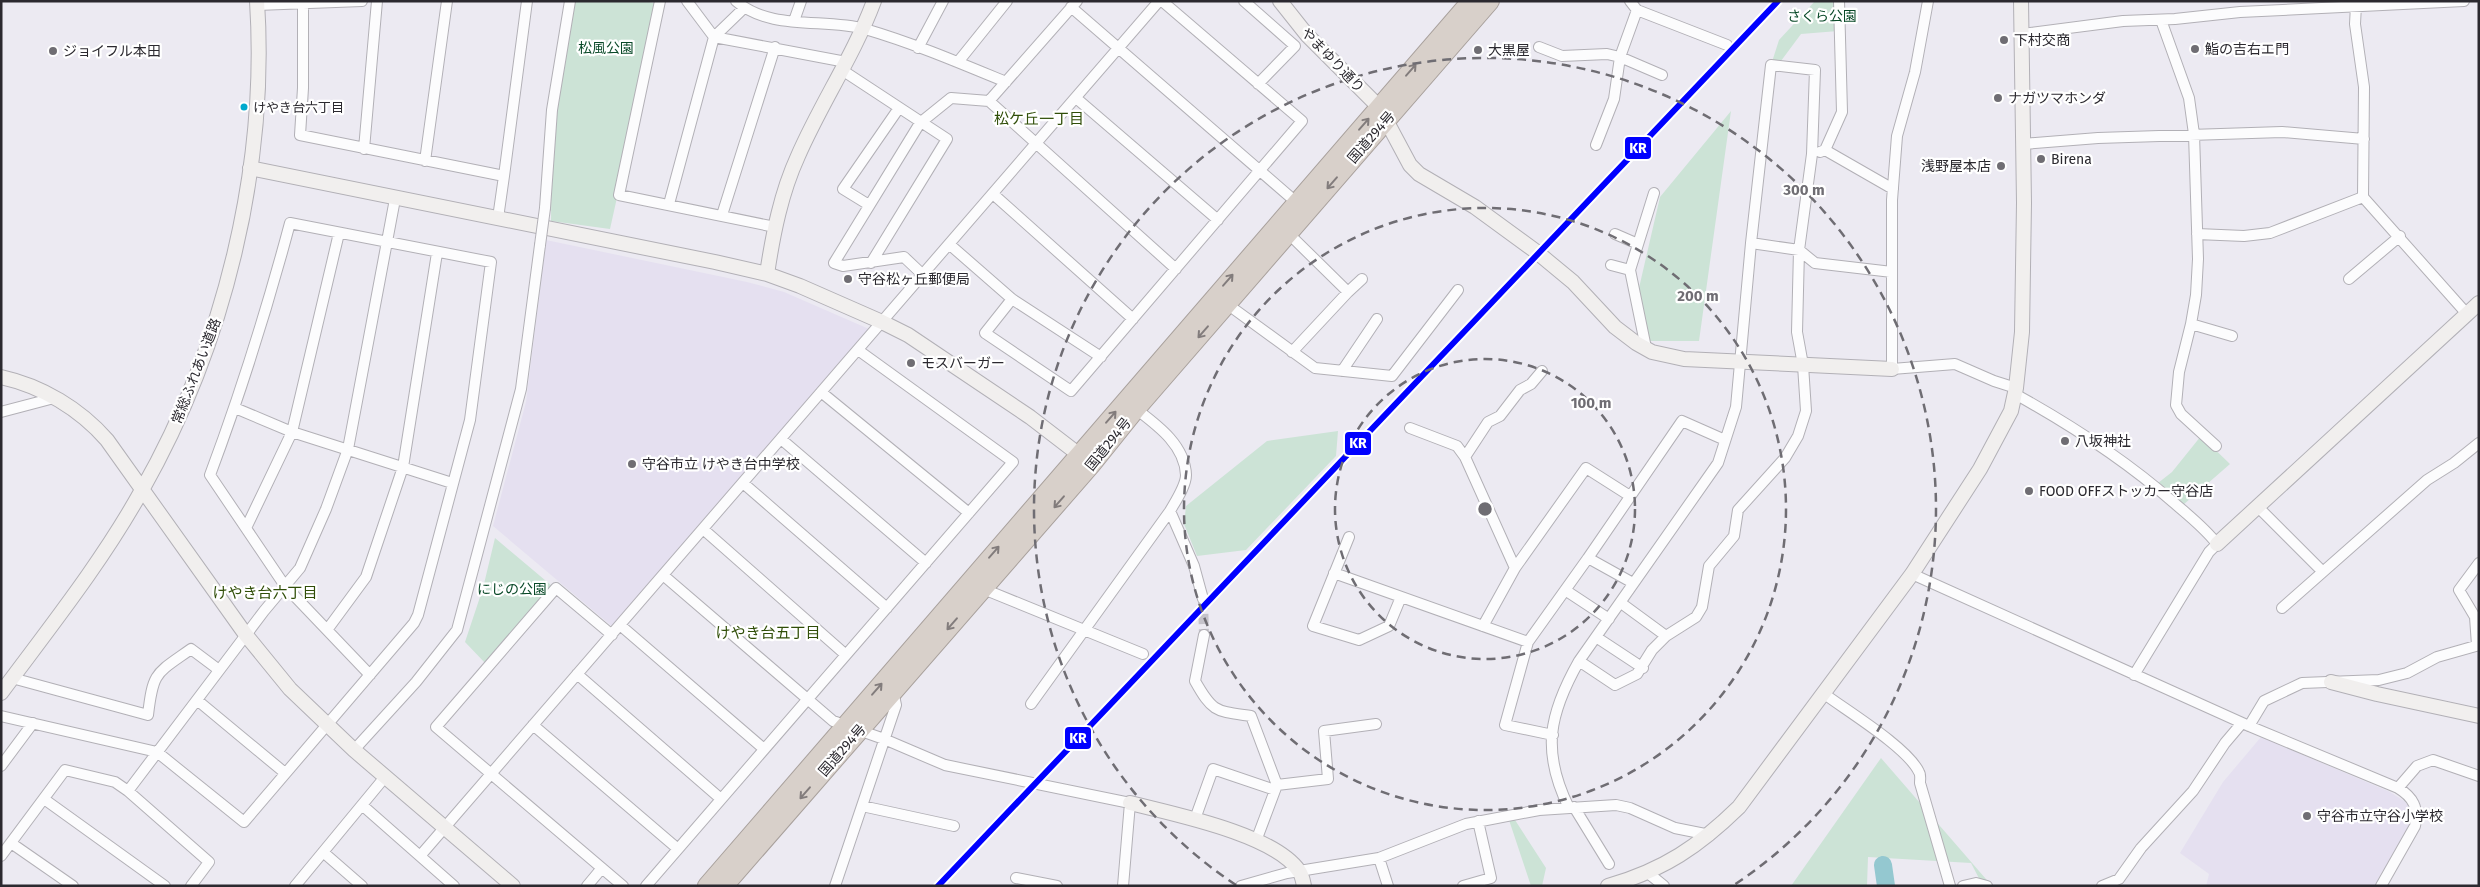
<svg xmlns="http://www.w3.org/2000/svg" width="2480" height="887" viewBox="0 0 2480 887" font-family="'Fira Sans','Noto Sans JP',sans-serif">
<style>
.built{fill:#e5e0f0}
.green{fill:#cce3d6}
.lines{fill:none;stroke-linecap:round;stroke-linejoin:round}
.river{stroke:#94c8d0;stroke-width:18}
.street-tunnel{stroke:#c5c3cb;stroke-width:10;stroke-dasharray:10 5;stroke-linecap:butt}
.street-casing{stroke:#b2b0b6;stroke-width:12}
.secondary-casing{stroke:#b2b0b6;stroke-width:16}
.highway-casing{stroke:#a8a09c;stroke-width:20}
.street{stroke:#fcfcfd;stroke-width:10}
.secondary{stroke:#f1efee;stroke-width:14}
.highway{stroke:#d8d0ca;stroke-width:18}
.street-bridge-casing{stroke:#b2b0b6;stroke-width:12;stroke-linecap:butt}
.street-bridge{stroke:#fcfcfd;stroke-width:10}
.rail-1-casing{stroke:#fff;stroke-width:10}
.rail-1{stroke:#00f;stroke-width:6}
.oneway{stroke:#827c7c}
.ring{fill:none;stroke:#6f6d73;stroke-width:2.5;stroke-dasharray:9 6}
.poi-dot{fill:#6f6d73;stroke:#fff;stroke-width:2}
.bus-dot{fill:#00a9ce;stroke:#fff;stroke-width:2}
.labels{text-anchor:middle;stroke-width:4.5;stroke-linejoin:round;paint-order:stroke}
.bus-label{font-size:13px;fill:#2b292f;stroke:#fff;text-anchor:start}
.park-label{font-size:14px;fill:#094928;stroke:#fff}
.poi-label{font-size:14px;fill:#2b292f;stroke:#fff;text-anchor:start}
.street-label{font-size:14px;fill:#2b292f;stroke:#fff}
.neighbourhood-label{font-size:15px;fill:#304e08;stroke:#fff}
.centre{fill:#6f6d73;stroke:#fff;stroke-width:2.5}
.ring-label{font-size:15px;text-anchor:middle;font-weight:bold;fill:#6f6d73;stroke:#fff;stroke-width:4.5;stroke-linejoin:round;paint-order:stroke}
.line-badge{stroke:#fff;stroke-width:2}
.badge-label{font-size:14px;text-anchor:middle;font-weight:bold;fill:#fff}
</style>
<rect width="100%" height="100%" fill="#eceaf2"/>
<path class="built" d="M546,240l201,42 37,10 85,37 -255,299 -121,-102 33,-124z
M2261,737l129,55 14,9 8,9 -1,12 -37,64h-168l3,-12 -29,-21 43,-71z"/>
<path class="green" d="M570,1h73l17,3 -50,225 -59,-8 1,-111z
M1815,1h24l-1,30 -37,3 -23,31h-7l8,-25z
M1731,111l-32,230h-49l-11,-53 21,-91z
M1338,431l-2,25 -90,94 -49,6 -13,-32 2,-18 81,-65z
M2201,436l29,28 -47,41 -25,-22 14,-11z
M495,538l57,48 -66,78 -21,-22 18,-54z
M1881,758l111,128h-9l-12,-23 -103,-6 -1,29h-76z
M1509,820h6l31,48 -4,18h-11z"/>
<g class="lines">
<path class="river" d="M1883,865l3,21"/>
<path class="street-tunnel" d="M1203,599l1,36"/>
<defs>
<path id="street" d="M303,1v87l-3,47 204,41 -6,42
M660,1l-41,194 156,32
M687,1l27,36 132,25
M736,1c34,30 89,17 129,28 48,14 95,34 141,53
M1244,1l51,45 -37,38
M1630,1l7,9 90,35
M1928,1l-13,71 -18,64 -5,64v169l63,-5 39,17 22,7
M257,5l105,-4
M2356,5l-1,19 9,63 -1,110 104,117
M1071,7l225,195
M2161,20l28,78 5,36 4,125 -2,36 -5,29 -12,48 -3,33 5,9 35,32
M794,21l7,-20
M2022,34l101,-13 52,-2 65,-7 224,-11
M1539,47l23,9 45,-2 13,3 42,18
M918,48l25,-47
M958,62l49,-61
M842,70l105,69 -76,124
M1076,98l142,122
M989,101l88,-100
M2023,144l75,-6 184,-6 82,7
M1596,145l18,-46 6,-42 17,-47
M364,149l13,-148
M1825,150l17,-38 -3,-111
M1820,152l5,-2 68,39
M425,161l22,-160
M504,176l23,-175
M993,194l140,125
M669,204l45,-167 30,-29
M869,205l-26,-16 56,-81
M545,208l7,-98 18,-109
M722,215l53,-168
M1288,233l60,59 -56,60
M1615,234l23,10
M2197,234l47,2 26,-3 93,-36
M1751,243l48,7 16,13 77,9
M949,244l63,55 89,58
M1611,265l19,5
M923,275l-19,-18 -61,9 -9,-3 86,-140 31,-25 38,3 187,168
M2349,279l51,-43
M1348,292l14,-13
M1012,299l-27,34 86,58 231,-270 -140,-120
M1227,304l88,64 77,8 66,-86
M2191,324l41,12
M1646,348l-16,-78 24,-77
M1342,371l35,-52
M821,392l148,121
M2015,394c56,31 109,65 158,108 15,13 32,26 44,42l-8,8 -75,123
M235,408l57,24 160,51
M1,412l53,-14
M1410,428l47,18 8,11 50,111
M781,439l145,124
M1465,457l23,-35 12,-6 20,-26 11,-6 11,-13
M743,483l144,125
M2258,507l64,64
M1170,511l24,55 9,33
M246,528l46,-96 47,-199
M703,529l143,126
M1349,537l-36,89 46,14 30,-14 12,-29
M1588,558l94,-137 43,19
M1334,573l194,69
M1912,574l337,152 149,62 19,-22 16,-6 46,16
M663,575l170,146 51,18 61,26 185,38 -7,83
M981,588l162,66
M1565,590l44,29
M2282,608l145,-128 27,-17 25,-20
M620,625l144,124
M1483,626l32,-58 71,-100 44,28
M327,630l39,-53 37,-110 34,-214
M612,635l-56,-47 -120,139 187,159
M1204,635l-9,46c18,32 21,30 56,35l26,69
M1596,637l47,31
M2477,645l-2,-28 -16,-27 20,-27
M1579,661l36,24 22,-11 15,-24 14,-14
M577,674l144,125
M12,678l136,37c5,-44 8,-41 43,-66l28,21
M1823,693c24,18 84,54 96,79 2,3 1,7 1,11l30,103
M197,700l88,73
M1031,704l139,-193c5,-9 16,-25 16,-36 -1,-30 -29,-50 -50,-66
M1,716l156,36 87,70 170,-199 4,-8 52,-195 21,-158 -201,-39c-23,86 -49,169 -80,252l75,111 85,89
M533,725l145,124
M2249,726l15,-25 38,-18 77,-3 28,-7 30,-16 42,-12
M1553,735l-48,-10 23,-83 60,-84 45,25
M354,750l62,-68 41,-52 64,-241 19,-144
M1,766l32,-43
M128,791l136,-180 36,-43 26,-59 22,-60 47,-250
M44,799l121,87
M362,805l92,81
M862,806l92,20
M1574,807l35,57
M1569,808c-28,-57 -20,-94 10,-147l139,-198 18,-56 15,-164 20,-178 44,5 -3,84 -13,96 -2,82 6,33 3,46 -8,25 -13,22 -47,52 -4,26 -25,30 -7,41 -6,10 -30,19 -45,-33
M1195,819l18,-50 62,21
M1256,841l21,-56 51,-6 -4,-48 52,-7
M11,843l62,43
M323,852l39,34
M1,856l64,-86 50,12 13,9 81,71 -18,24
M420,856l739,-855
M1379,858l9,28
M1648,873l16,13
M1016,878l41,8
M295,886l90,-109
M587,886l15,-18
M646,886l367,-424 -155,-112
M835,886l61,-181 -3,-14
M1241,886l46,-13 92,-15 87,-34 73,-14 77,-5 14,3 45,20 35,7
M1463,886l28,-8 -13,-57
M1963,886l13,-3 11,3
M2102,886l17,-7 22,-31 52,-57 32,-48 17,-20
M2381,886l34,-60c4,-18 -2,-29 -17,-38"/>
<path id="secondary" d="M1280,1l27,34 72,72 31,58 9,9 56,33 63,46 35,29 42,45 21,16 16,9 32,7 208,10
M250,168l465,94 52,12 33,12 82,36 26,13 122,82 56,43
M767,274c6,-40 14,-81 31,-118 23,-53 56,-101 76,-155
M1,377c41,9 79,32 106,63l139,195 44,54 64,61 159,136
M2217,544l262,-241
M2331,682l46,12 102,22
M1,693c49,-66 101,-131 141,-203 82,-144 126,-323 115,-489
M1130,803c43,11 144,31 169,68 3,4 4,10 5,15
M1608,886c56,-16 91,-40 131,-79l173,-233 68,-105 31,-58 5,-23 6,-56 2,-129 -3,-202"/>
<path id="highway" d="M707,886l764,-885
M724,886l367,-421 45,-56 354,-408"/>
</defs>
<use href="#street" class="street-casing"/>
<use href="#secondary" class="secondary-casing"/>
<use href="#highway" class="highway-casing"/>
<use href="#street" class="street"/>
<use href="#secondary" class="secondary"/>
<use href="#highway" class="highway"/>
<defs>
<path id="street-bridge" d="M540,245l5,-37"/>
</defs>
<use href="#street-bridge" class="street-bridge-casing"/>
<use href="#street-bridge" class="street-bridge"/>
<defs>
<path id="rail-1" d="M938,886l840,-885"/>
</defs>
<use href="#rail-1" class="rail-1-casing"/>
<use href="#rail-1" class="rail-1"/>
</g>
<defs><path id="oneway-shaft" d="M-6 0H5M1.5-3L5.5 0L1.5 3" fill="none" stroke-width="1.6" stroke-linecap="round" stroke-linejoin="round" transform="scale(1.25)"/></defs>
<g class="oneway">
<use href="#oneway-shaft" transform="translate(1411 70) rotate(-49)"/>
<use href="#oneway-shaft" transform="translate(1364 124) rotate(-49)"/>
<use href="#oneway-shaft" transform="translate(1332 183) rotate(131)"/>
<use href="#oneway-shaft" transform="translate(1228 280) rotate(-49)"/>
<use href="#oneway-shaft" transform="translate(1203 332) rotate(131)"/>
<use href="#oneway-shaft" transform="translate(1111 417) rotate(-49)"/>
<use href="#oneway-shaft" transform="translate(1059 502) rotate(131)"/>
<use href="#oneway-shaft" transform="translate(994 552) rotate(-49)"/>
<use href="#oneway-shaft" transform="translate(952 624) rotate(131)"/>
<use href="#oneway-shaft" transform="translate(877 689) rotate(-49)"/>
<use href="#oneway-shaft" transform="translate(805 793) rotate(131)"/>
</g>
<g class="ring">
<circle cx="1485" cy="509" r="150"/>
<circle cx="1485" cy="509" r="301"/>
<path d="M1236 885A451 451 0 1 1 1734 885"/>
</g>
<g class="poi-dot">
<circle cx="2004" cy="40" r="5"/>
<circle cx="2195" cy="49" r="5"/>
<circle cx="1478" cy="50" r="5"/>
<circle cx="53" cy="51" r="5"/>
<circle cx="1998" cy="98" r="5"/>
<circle cx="2041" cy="159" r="5"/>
<circle cx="2001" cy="166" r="5"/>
<circle cx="848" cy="279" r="5"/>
<circle cx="911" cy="363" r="5"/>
<circle cx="2065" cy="441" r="5"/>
<circle cx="632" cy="464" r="5"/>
<circle cx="2029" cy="491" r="5"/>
<circle cx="2307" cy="816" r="5"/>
</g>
<circle class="bus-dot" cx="244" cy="107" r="4.5"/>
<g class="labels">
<g class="bus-label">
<text x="253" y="112">けやき台六丁目</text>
</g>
<g class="park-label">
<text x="1822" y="21">さくら公園</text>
<text x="606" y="53">松風公園</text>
<text x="512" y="594">にじの公園</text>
</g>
<g class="poi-label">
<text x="2014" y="45">下村交商</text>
<text x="2205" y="54">鮨の吉右エ門</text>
<text x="1488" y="55">大黒屋</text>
<text x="63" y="56">ジョイフル本田</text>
<text x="2008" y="103">ナガツマホンダ</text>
<text x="2051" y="164">Birena</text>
<text x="1991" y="171" text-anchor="end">浅野屋本店</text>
<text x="858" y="284">守谷松ヶ丘郵便局</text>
<text x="921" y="368">モスバーガー</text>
<text x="2075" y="446">八坂神社</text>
<text x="642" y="469">守谷市立 けやき台中学校</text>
<text x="2039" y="496">FOOD OFFストッカー守谷店</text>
<text x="2317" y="821">守谷市立守谷小学校</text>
</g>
<g class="street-label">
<text transform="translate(1333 60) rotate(46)" y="5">やまゆり通り</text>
<text transform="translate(1371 137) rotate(-49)" y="5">国道294号</text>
<text transform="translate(196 371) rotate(-69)" y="5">常総ふれあい道路</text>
<text transform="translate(1108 444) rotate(-51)" y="5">国道294号</text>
<text transform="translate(842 750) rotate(-49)" y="5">国道294号</text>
</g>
<g class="neighbourhood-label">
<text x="1039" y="124">松ケ丘一丁目</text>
<text x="265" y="598">けやき台六丁目</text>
<text x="768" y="638">けやき台五丁目</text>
</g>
</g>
<circle cx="1485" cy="509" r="8" class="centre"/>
<g class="ring-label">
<text x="1804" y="195">300 m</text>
<text x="1698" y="301">200 m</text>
<text x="1591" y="408">100 m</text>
</g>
<g class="line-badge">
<rect x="1624" y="136" width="28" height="24" rx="5" fill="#00f"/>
<rect x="1344" y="431" width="28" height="25" rx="5" fill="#00f"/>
<rect x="1064" y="726" width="28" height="24" rx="5" fill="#00f"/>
</g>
<g class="badge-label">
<text x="1638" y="153">KR</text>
<text x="1358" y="448">KR</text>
<text x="1078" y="743">KR</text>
</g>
<rect width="2480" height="887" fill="none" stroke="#2b292f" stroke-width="5"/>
</svg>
